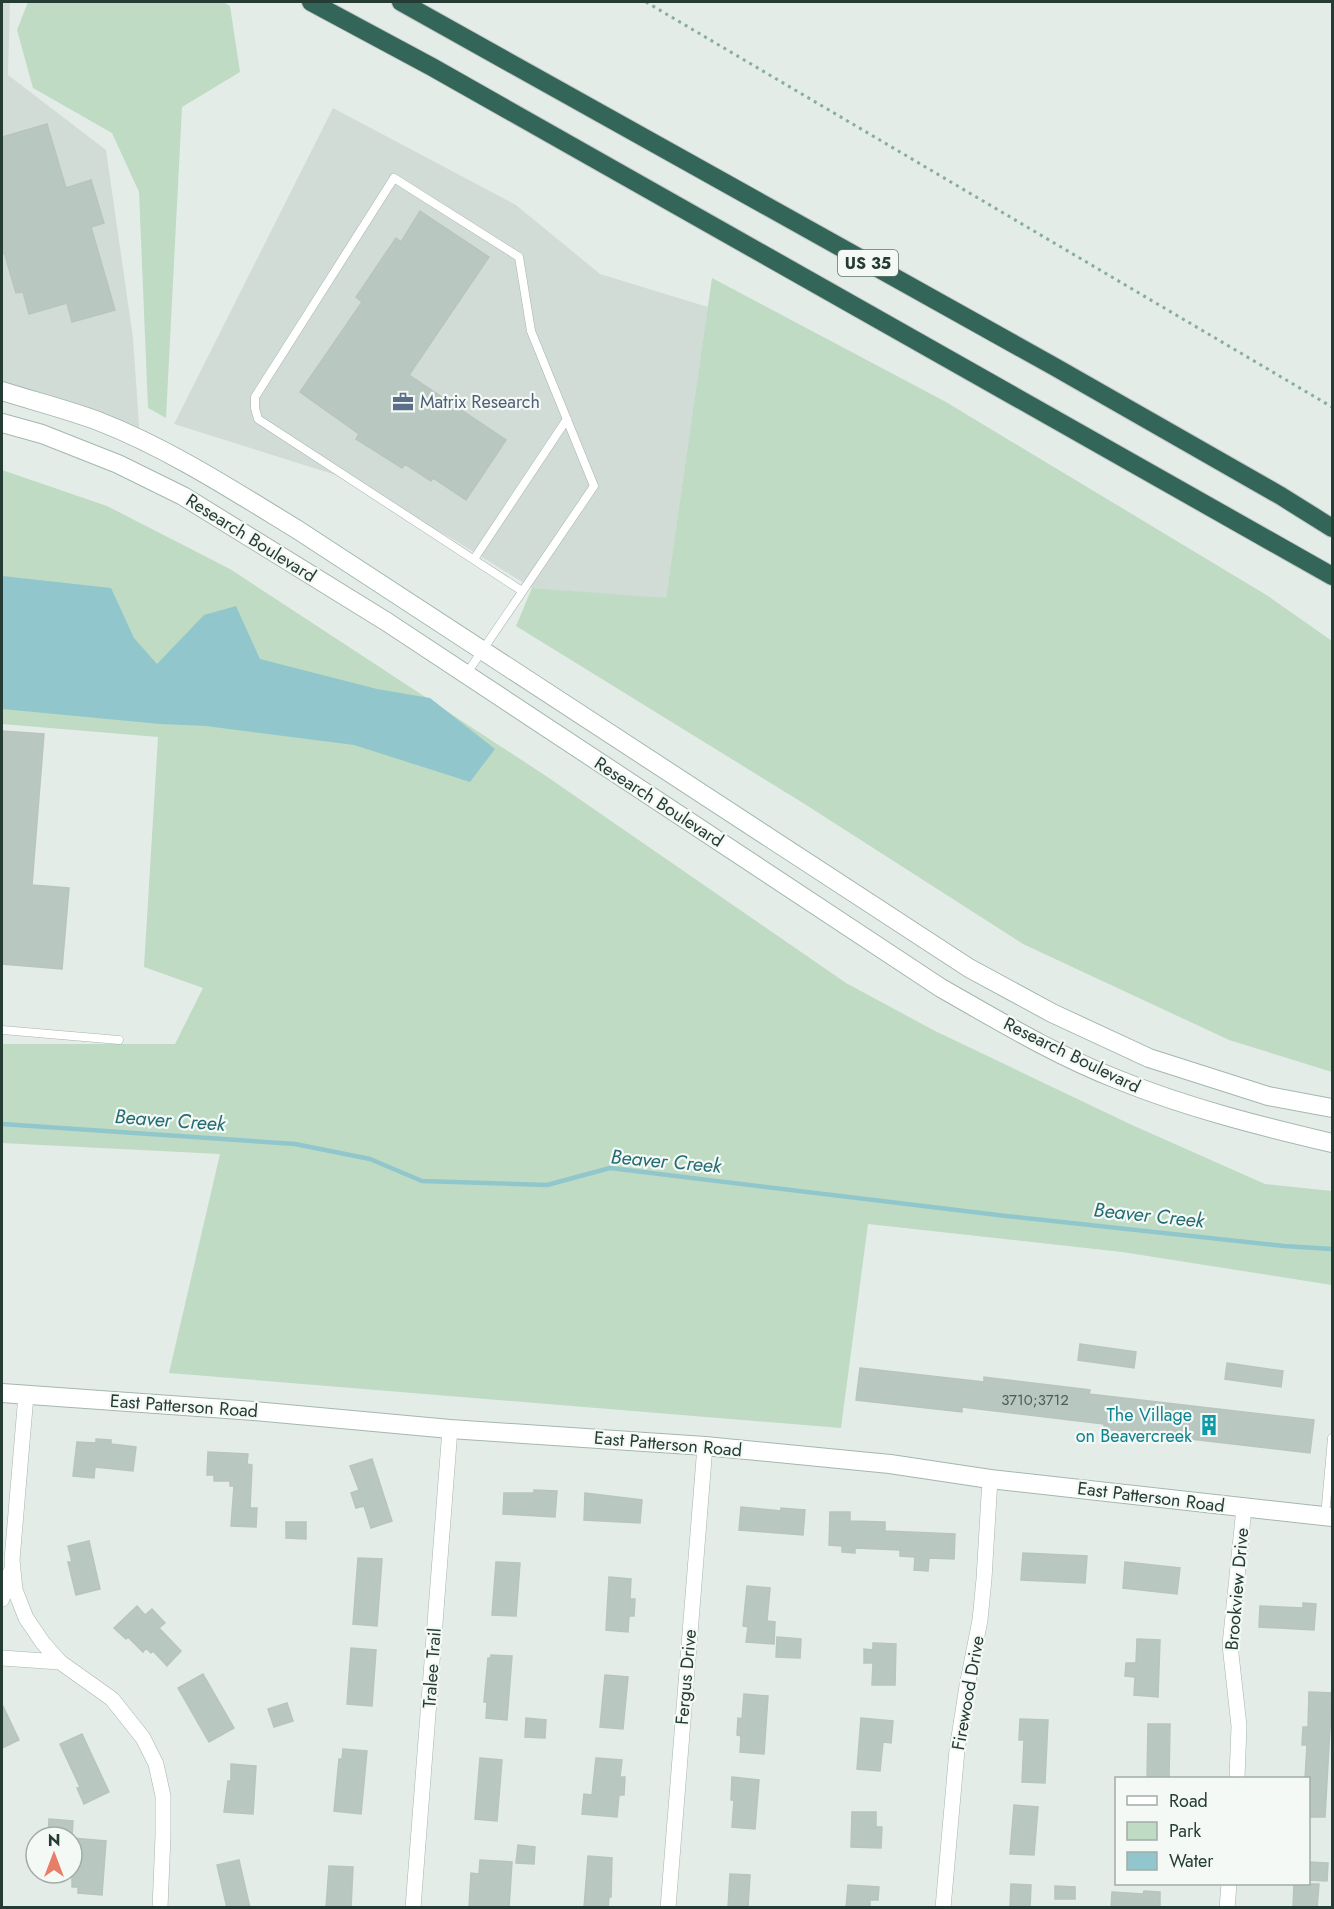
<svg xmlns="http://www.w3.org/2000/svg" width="1334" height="1909" viewBox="0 0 1334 1909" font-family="Jost,sans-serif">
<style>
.built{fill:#d2dcd7}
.green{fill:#bfdbc4}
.water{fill:#91c7cc}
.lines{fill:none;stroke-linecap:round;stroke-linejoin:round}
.stream{stroke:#91c7cc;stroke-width:4.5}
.building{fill:#b9c7c1;stroke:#b7c5be;stroke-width:1.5}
.lane-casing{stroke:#a7b4ae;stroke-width:9}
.street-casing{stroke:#a7b4ae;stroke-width:16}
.secondary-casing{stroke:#a3b7af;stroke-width:20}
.highway-casing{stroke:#c2c8c6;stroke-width:20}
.path{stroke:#87ad9e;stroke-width:3;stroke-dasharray:3 4.5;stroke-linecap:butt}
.lane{stroke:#fff;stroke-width:8}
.street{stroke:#fff;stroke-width:15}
.secondary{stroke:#fff;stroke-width:18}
.highway{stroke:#336658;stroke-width:18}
.labels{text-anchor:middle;stroke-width:4.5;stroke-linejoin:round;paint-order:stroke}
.number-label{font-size:15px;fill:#4a5f57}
.shield{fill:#f4f9f6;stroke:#63756e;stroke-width:1.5}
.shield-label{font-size:16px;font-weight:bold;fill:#253c34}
.service-label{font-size:18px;fill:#4e5e75;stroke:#f4f9f6;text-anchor:start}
.street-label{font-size:18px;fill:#253c34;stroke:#f4f9f6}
.culture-label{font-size:18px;fill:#0d838f;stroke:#f4f9f6;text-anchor:end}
.water-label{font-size:20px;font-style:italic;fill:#246c73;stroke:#f4f9f6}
</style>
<rect width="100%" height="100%" fill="#e4ece8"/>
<path class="built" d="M2,2h8l-2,73 98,75 27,188 7,101 -138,-48z
M333,108l183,97 84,69 108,33 -42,292 -134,-11 -81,-50 -112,-62 -165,-52z"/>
<path class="green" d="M28,2h195l7,4 10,66 -58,35 -16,311 -18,-10 -9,-216 -27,-59 -79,-45 -16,-58z
M712,278l234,124 322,194 64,45v431l-103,-32 -206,-96 -220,-141 -287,-177 16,-38 134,10z
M2,470l105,36 123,63 316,207 300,207 89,48 197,94 133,59 67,7v94l-210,-33 -254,-28 -27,204 -672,-55 51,-219 -218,-11v-99h173l28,-56 -59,-21 14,-230 -156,-13z"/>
<path class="water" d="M2,576l109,12 23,50 23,26 47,-49 32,-9 24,53 117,30 53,9 65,51 -25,33 -116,-37 -148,-19 -46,-2 -158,-15z"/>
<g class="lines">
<path class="stream" d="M2,1124l293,20 75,15 52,22 125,4 63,-17 396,48 278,30 48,3"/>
</g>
<path class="building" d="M47,124l19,64 25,-8 13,43 -13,4 24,83 -43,12 -5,-19 -38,11 -6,-22 -7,1 -12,-41 -2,1v-116z
M420,211l69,46 -80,118 97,65 -40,60 -33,-22 -2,3 -26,-17 -3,4 -46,-29 3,-5 -59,-42 62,-90 -6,-5 40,-59 5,4z
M2,731l42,3 -12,151 37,3 -7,81 -60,-5z
M1080,1344l56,8 -2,16 -56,-8z
M1227,1363l56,8 -2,16 -56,-8z
M860,1368l124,14v-5l106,13 -1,4 225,26 -4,33 -206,-24v-5l-142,-17v5l-106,-12z
M96,1439l15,1v4l25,3 -3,24 -38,-4 -1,11 -21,-2 4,-34 19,1z
M208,1452l40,2 -1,10 5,1 -2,43h7l-1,19 -25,-1 3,-40h-4v-5h-16v-6h-7z
M372,1459l20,62 -21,7 -7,-22 -8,2 -5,-15 8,-3 -9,-24z
M534,1490l23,1 -2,26 -52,-3 1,-21h30z
M585,1493l57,7 -2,23 -56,-3z
M741,1507l40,4v-3l24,2 -2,25 -64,-5z
M830,1512h20v9l35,1v9l70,3 -1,25 -25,-1 -1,13 -14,-1 1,-13 -15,-1v-6l-45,-2v5l-13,-1v-6l-13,-1z
M286,1522h20v17l-20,-1z
M89,1541l11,48 -24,6 -8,-33h4l-4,-16z
M1023,1553l64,3 -2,27 -64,-3z
M358,1558l24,1 -5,67 -24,-2z
M496,1562l24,1 -4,53 -24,-1z
M1125,1562l55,6 -3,26 -54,-6z
M609,1577l22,2 -1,20h5l-1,17h-5l-1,16 -22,-2z
M747,1586l23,2 -3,33 8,1 -1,22 -28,-2 2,-15 -5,-1z
M1303,1603l13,1 -2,26 -55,-3 1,-21 43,2z
M137,1606l8,9 7,-6 13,14 -6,5 22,23 -14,15 -14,-15 -2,2 -5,-5 -3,4 -15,-15 -2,2 -12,-11z
M777,1637l24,2 -1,19 -24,-1z
M1137,1639l23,1 -2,57 -24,-2 1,-18 -10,-1 1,-13h10z
M873,1643l23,1 -1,41h-23l1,-22h-9v-14l9,1z
M351,1648l25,2 -4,56 -25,-2z
M491,1655l21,1 -5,64 -21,-2 1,-16h-3l4,-44h3z
M203,1674l31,54 -25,14 -31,-54z
M605,1675l23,2 -5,52 -23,-2z
M1309,1692l23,1 -7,124h-17v-38h-3l2,-34h-5l1,-18h5z
M744,1694l24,2 -4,58 -24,-2 1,-16 -4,-1 1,-17 4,1z
M287,1703l6,18 -19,6 -6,-18z
M2,1704l17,36 -17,8z
M526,1718l20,2 -1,18 -20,-1z
M861,1718l32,3 -2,22 -8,-1 -3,29 -23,-2z
M1020,1719l28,1 -3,63 -23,-1 2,-42h-5z
M1148,1724h22l-1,55h-22z
M82,1734l27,58 -25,12 -7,-16 3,-1 -20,-43z
M343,1749l24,2 -6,63 -27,-3 5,-52h3z
M480,1758l22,2 -5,61 -22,-2z
M596,1758l26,2 -2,17h5l-1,18h-5l-2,22 -35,-3 2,-20 8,1z
M231,1764l25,2 -3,48 -29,-2 4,-31h3z
M732,1777l27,3 -4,49 -23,-2 2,-27h-3z
M1014,1805l24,2 -4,48 -24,-1z
M852,1812h24v15h6l-1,21 -30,-1z
M49,1819l24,2 -1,16h-24z
M72,1838l34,3 -4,54 -24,-2v-6h-6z
M518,1845l17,2 -1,17 -18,-1z
M588,1856l24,2 -1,39h-2l-1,11h-24z
M239,1860l11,48h-23l-10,-43z
M480,1860l32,2 -3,46h-40l2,-35 8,1z
M1308,1862l20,1 -1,18 -19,-1z
M329,1866l24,1 -2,41h-25z
M730,1874l20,1 -2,33h-20z
M1011,1884l20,1 -1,23h-20z
M1294,1884h25l-2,24h-24z
M848,1885l31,2 -1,13h-8v8h-24z
M1055,1886l20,1v12h-20z
M1144,1891l16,1v16h-49l1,-16 31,2z"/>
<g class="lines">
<defs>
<path id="lane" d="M474,559l93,-140
M467,673l127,-187 -63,-155 -12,-74 -125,-79 -139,219v11l3,11 264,172
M2,1030l117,10
M1325,1516l7,-78"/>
<path id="street" d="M26,1395l-14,165 3,30 11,28 17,25 17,19 52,37 31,39 13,26 7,32v40l-3,72
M2,1599l8,-26
M2,1658l58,4
M1237,1778l2,-52 -9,-81 14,-137
M413,1908l37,-479
M668,1908l37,-462
M943,1908l14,-158 10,-64 13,-66 4,-41 6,-100
M1227,1908l2,-24"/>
<path id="secondary" d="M2,391c31,10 64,18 96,30 70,27 136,70 200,109l671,438 83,45 97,45 119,38 64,12
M2,423l40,11 76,30 65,32 204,126 554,366c58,33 116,68 178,92 69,28 141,46 213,63
M2,1393l252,18 196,18 255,17 185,18 100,15 342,38"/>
<path id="highway" d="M311,2l121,65 900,509
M401,2l654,365 226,129 51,32"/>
</defs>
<use href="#lane" class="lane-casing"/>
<use href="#street" class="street-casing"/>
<use href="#secondary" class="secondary-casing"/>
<use href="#highway" class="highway-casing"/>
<path class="path" d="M646,2l686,405"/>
<use href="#lane" class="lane"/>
<use href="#street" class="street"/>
<use href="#secondary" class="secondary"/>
<use href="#highway" class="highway"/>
</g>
<defs>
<symbol id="office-bare" viewBox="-9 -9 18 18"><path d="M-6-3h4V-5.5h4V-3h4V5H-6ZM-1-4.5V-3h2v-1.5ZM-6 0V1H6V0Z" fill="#5c6f8a" stroke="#f4f9f6" stroke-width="2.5" paint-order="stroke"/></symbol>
<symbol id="building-bare" viewBox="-9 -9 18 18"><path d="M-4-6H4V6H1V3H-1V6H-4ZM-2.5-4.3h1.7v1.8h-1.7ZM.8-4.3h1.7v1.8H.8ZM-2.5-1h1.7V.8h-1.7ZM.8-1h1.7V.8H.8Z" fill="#0f9aa8" stroke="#f4f9f6" stroke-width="2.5" paint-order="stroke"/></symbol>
</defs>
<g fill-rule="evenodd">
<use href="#office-bare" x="388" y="387" width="30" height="30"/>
<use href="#building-bare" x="1194" y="1410" width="30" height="30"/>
</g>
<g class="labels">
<g class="number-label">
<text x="1035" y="1405">3710;3712</text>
</g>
<rect class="shield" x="838" y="250" width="60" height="26" rx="4.5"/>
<g class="shield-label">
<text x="868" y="269">US 35</text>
</g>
<g class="service-label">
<text x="420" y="408">Matrix Research</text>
</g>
<g class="street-label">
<text transform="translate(251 538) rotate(32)" y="6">Research Boulevard</text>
<text transform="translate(659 802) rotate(33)" y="6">Research Boulevard</text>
<text transform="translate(1072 1055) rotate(26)" y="6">Research Boulevard</text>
<text transform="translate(184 1406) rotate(4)" y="6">East Patterson Road</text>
<text transform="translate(668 1444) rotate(5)" y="6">East Patterson Road</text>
<text transform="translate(1151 1497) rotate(7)" y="6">East Patterson Road</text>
<text transform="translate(1237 1589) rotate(-85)" y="6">Brookview Drive</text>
<text transform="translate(432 1668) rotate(-86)" y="6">Tralee Trail</text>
<text transform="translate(686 1677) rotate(-85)" y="6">Fergus Drive</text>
<text transform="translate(968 1693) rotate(-80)" y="6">Firewood Drive</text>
</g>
<g class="culture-label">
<text x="1192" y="1421">The Village<tspan x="1192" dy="21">on Beavercreek</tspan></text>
</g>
<g class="water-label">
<text transform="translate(170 1120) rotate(4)" y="7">Beaver Creek</text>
<text transform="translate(666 1161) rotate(5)" y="7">Beaver Creek</text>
<text transform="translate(1149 1215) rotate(6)" y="7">Beaver Creek</text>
</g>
</g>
<rect width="1334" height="1909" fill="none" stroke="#253c34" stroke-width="6"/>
<rect x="1115" y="1777" width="195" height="108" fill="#f4f9f6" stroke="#a1ada8" stroke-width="1.5"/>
<rect x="1127" y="1796" width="30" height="9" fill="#ffffff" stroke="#a1ada8" stroke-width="1.5"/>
<text x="1169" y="1807" font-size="18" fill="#253c34">Road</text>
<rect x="1127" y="1822" width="30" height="18" fill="#bfdbc4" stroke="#a1ada8" stroke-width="1.5"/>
<text x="1169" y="1837" font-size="18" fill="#253c34">Park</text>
<rect x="1127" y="1852" width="30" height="18" fill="#91c7cc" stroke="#a1ada8" stroke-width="1.5"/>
<text x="1169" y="1867" font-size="18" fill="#253c34">Water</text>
<g transform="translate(54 1855)"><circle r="28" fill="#f4f9f6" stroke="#a1ada8" stroke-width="1.5"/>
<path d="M0-4.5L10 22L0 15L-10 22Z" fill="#e67e68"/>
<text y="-9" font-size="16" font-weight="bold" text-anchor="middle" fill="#253c34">N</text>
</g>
</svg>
